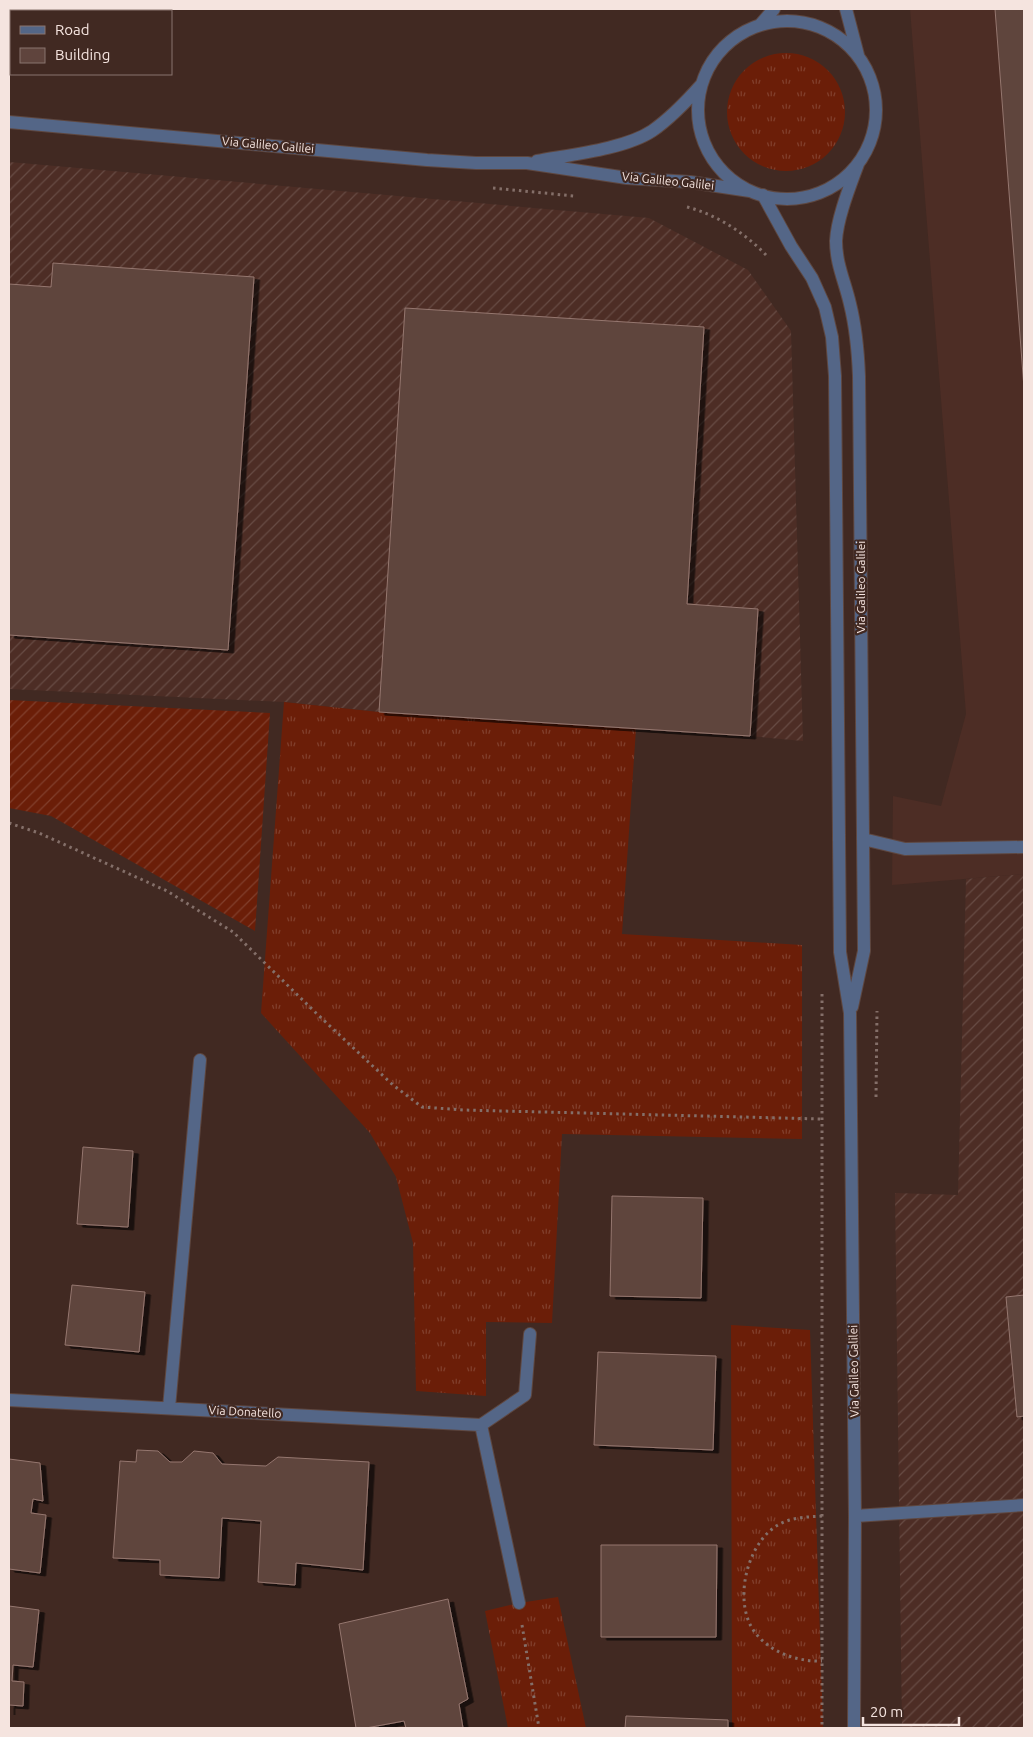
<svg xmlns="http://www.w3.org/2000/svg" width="1033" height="1737" viewBox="0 0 1033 1737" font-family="Ubuntu,sans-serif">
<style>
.built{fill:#4d2d25}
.industrial{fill:url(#industrial-furrows)}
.grass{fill:url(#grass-tufts)}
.garden{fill:url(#garden-furrows)}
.building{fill:#5f443d;stroke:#95776f;filter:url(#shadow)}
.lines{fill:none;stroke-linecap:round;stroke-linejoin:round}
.minor-casing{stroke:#5e4740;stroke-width:14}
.path{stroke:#846f69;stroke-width:3;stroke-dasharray:2.5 4;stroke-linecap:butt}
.minor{stroke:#546687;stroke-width:12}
.labels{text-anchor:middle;stroke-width:4.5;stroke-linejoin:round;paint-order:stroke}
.street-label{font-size:12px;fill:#f5e4df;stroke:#412922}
</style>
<defs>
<pattern id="industrial-furrows" width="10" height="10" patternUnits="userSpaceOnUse" patternTransform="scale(1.25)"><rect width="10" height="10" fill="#4d2d25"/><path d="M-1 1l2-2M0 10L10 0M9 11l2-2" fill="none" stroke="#674b44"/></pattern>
<pattern id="grass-tufts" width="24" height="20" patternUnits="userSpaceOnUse" patternTransform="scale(1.25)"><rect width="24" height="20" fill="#6b1e08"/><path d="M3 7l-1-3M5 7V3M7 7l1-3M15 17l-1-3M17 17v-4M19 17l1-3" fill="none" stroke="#813f2c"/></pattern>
<pattern id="garden-furrows" width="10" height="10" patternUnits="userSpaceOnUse" patternTransform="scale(1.25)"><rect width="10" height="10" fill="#6b1e08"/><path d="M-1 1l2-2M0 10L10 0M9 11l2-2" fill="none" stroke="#813f2c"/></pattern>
<filter id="shadow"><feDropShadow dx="5.5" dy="3" stdDeviation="0" flood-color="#0009"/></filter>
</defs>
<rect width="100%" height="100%" fill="#412922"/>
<path class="built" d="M910,9h114v865l-132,11 1,-89 48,10 25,-92z"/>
<path class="industrial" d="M9,162l640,56 99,52 43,61 12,410 -53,-5 -371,-24 -95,-10 -275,-13z
M1024,874v854h-122l-7,-535 63,2 8,-316z"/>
<path class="grass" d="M727 112a59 59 0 1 1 118 0a59 59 0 1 1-118 0Z
M284,702l95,10 257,17 -14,205 180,11v194l-240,-5 -10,189 -66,-1v74l-70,-5 -3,-148 -17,-66 -26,-44 -109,-120z
M731,1325l79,5 13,398h-91z
M558,1597l28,131h-78l-23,-117 34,-8z"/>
<path class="garden" d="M9,700l261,13 -15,218 -204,-115 -42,-8z"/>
<path class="building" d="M995,9h29v379z
M53,263l201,14 -26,373 -219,-15v-351l42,3z
M405,308l299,19 -17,277 71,5 -8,127 -371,-24z
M83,1147l50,4 -5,76 -51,-3z
M612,1196l91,2 -2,100 -91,-2z
M72,1285l73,7 -6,60 -74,-7z
M1024,1295v121l-7,1 -11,-120z
M598,1352l118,4 -3,94 -119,-5z
M137,1450l21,1 12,11h12l12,-11 19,2 9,11 44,2 12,-9 91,5 -6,108 -67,-7 -1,22 -37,-3 3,-61 -39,-3 -3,60 -59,-3v-15l-47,-2 7,-97 16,1z
M9,1459l31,4 3,38 -10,-2 -2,14 15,2 -6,58 -31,-4z
M601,1545h116l-1,92h-115z
M448,1599l20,100 -9,5 4,24h-57l-2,-7 -38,7h-10l-17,-104z
M9,1606l30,4 -6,57 -20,-2 -1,16 12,1 -1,24 -14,-1v7z
M626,1716l102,4v8h-103z"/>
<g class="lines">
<defs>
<path id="minor" d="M846,9l12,46
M698 110a89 89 0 1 1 178 0a89 89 0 1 1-178 0Z
M760,25l14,-16
M9,122l418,38 49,3h51l100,15 63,4 60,9
M537,161c32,-6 88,-12 115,-30 19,-13 34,-29 50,-47
M763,195l28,51 21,32 13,29 7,30 3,39 5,576 10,61 5,503 -1,212
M863,839l42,10 119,-2
M852,1007l12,-56 -5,-575c-1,-25 -3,-48 -9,-72 -5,-22 -14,-40 -14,-63 1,-23 14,-55 22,-77
M9,1400l472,25 44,-30 5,-61
M169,1408l31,-348
M481,1425l38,178
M855,1516l169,-11"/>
</defs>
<use href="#minor" class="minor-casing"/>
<path class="path" d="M493,188l81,8
M687,207c31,8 59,27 81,50
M9,823l30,10 128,58 66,41 83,81 77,72 29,22 41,3 359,9
M822,994v734
M876,1097l1,-86
M822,1516c-13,1 -26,1 -38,6 -35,14 -51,74 -32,106 14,23 44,34 70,33
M522,1625l17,103"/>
<use href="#minor" class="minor"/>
</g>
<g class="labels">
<g class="street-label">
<text transform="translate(268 145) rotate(5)" y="4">Via Galileo Galilei</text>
<text transform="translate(668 181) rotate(6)" y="4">Via Galileo Galilei</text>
<text transform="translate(861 587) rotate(-90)" y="4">Via Galileo Galilei</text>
<text transform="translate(854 1371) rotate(-91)" y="4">Via Galileo Galilei</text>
<text transform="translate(245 1412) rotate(3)" y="4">Via Donatello</text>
</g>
</g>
<rect width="1033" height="1737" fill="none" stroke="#f5e4df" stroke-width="20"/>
<rect x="10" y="10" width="162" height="65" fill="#412922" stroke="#89746e"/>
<rect x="20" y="26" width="25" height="8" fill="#546687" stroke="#89746e"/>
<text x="55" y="35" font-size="15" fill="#f5e4df">Road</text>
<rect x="20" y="48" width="25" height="15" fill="#5f443d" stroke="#89746e"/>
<text x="55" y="60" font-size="15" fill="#f5e4df">Building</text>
<path d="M863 1717v8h96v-8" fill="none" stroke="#f5e4df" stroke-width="2.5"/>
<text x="870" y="1717" font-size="15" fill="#f5e4df" stroke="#412922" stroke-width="4" paint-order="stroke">20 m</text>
</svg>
